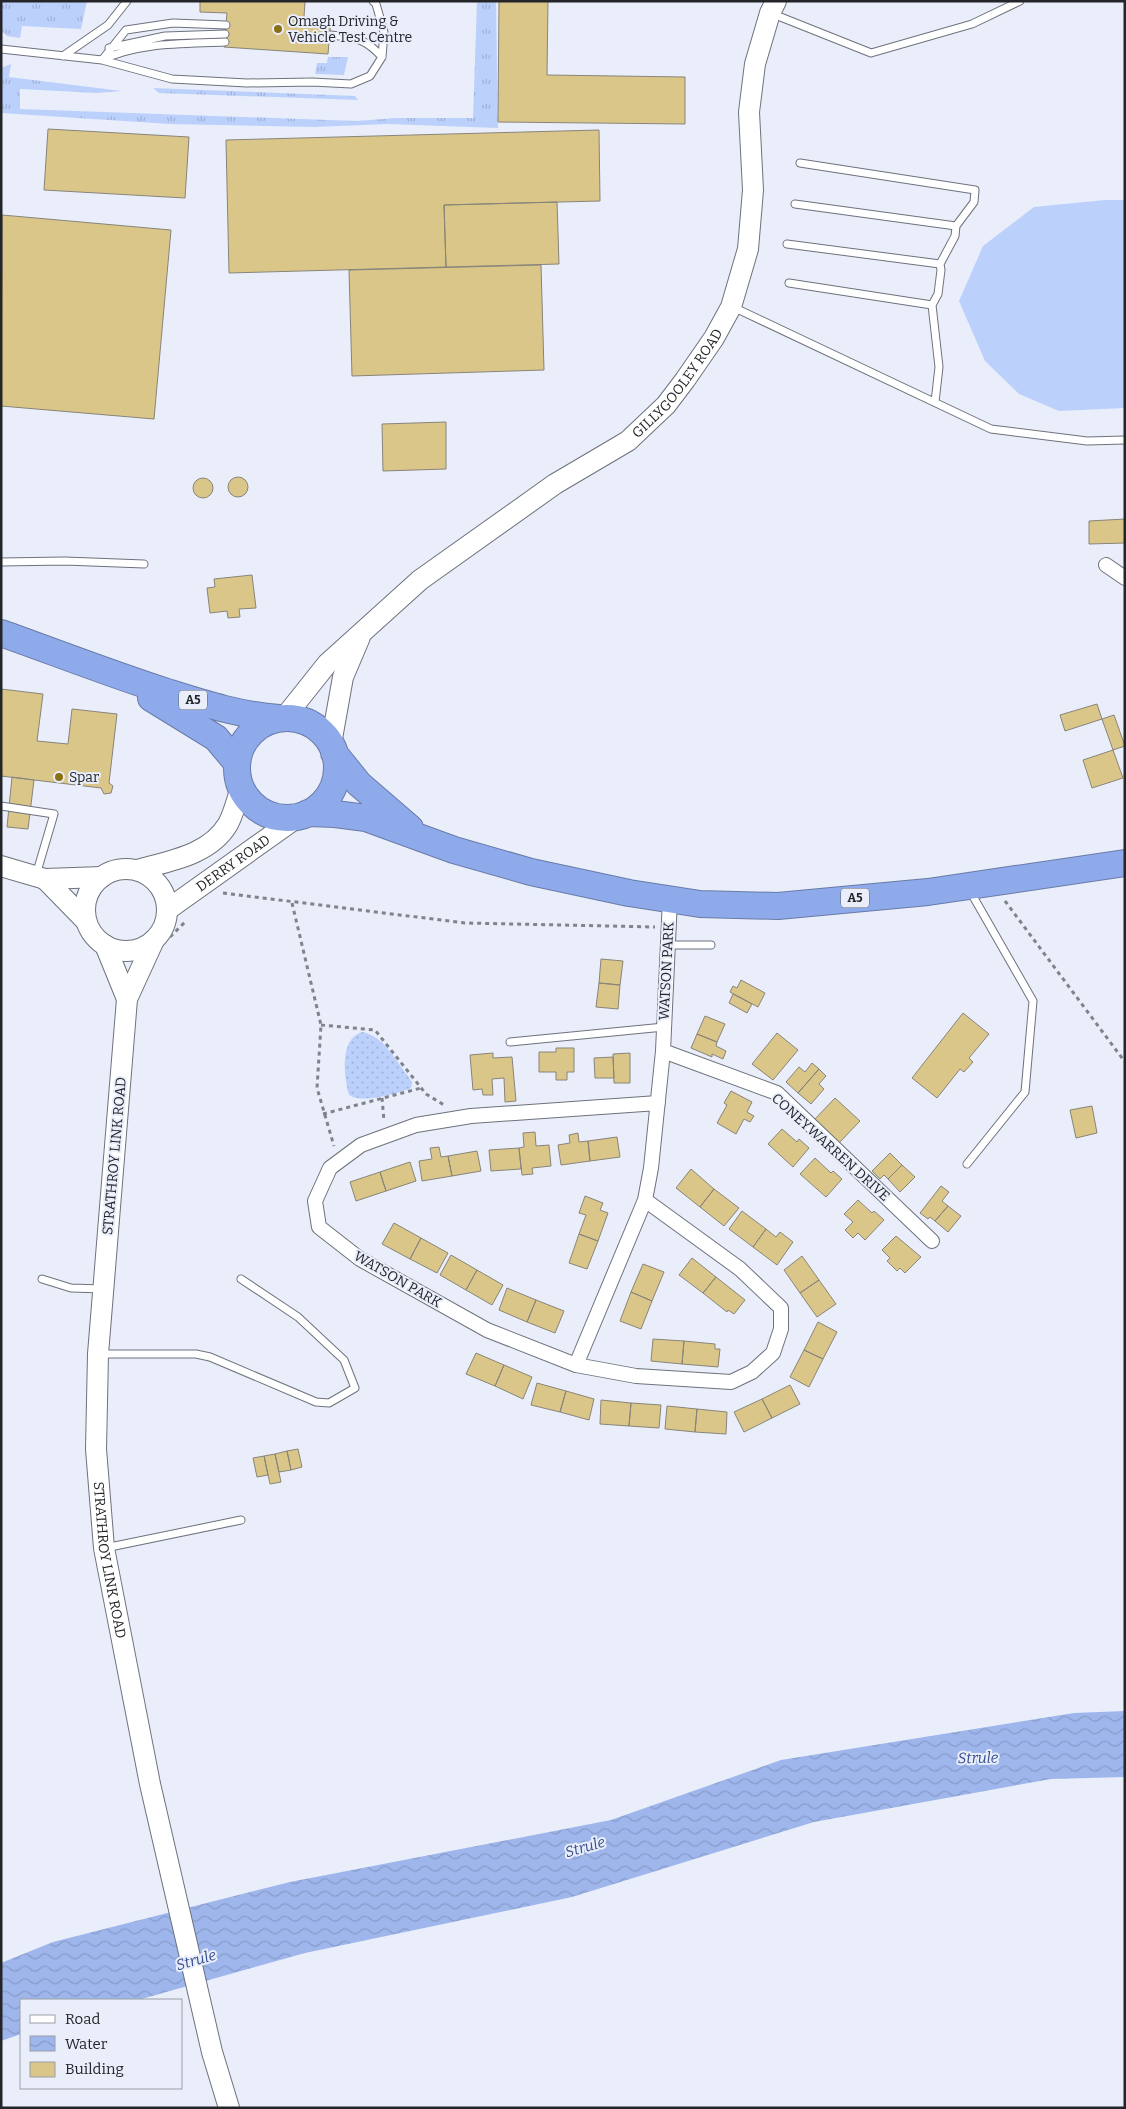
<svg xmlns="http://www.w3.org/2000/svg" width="1126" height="2109" viewBox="0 0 1126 2109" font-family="Bitter,serif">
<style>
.grass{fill:url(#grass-tufts)}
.park{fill:url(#park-dots)}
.garden{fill:#bcd0fc}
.water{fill:url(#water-waves)}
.building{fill:#dbc68a;stroke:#888479}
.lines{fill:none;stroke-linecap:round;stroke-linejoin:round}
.lane-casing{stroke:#6d727c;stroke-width:9}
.street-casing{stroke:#6d727c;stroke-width:16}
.secondary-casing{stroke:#6d727c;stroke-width:22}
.highway-casing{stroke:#697ba7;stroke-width:28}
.path{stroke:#7f838b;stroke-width:3;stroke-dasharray:4 4;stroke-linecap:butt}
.lane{stroke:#fff;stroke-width:7}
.street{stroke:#fff;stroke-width:14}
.secondary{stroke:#fff;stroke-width:20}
.highway{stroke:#8eaaeb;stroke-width:26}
.poi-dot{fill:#8b7013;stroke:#e9eefa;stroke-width:2}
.labels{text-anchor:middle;stroke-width:4;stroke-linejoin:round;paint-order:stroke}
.shield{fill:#e9eefa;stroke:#5e6168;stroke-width:1}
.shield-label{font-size:12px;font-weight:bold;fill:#232529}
.poi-label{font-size:14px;fill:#232529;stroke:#e9eefa;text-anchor:start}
.street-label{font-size:14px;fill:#232529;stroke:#e9eefa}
.water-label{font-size:15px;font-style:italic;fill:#344d8e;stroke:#e9eefa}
</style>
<defs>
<pattern id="grass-tufts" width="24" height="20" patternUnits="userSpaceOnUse" patternTransform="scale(1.25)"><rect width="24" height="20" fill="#bcd0fc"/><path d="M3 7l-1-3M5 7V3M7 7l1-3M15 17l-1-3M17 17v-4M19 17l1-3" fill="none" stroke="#a1b2d8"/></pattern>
<pattern id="park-dots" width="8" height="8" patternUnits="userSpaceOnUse" patternTransform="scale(1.25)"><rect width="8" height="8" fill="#bcd0fc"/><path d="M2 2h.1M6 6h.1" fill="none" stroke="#a1b2d8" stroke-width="1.8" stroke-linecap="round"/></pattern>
<pattern id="water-waves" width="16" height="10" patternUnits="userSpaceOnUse" patternTransform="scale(1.25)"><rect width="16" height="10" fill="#9eb6ec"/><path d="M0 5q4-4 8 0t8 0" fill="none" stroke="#889cca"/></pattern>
</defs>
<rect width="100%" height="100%" fill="#e9eefa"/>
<path class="grass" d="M1,1h86l-6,28 -59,-3 -2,12 -13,-2 -6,-6z
M477,1h19l2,127 -110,-4 -74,3 -144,-3 -169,-11v-45l10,-4 -2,13 113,14 -25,2 -77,-4v20l336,12 40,-3h77z
M328,57h20l-4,18 -29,-1 2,-11h10z
M153,88l202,8 3,4 -199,-7z"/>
<path class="park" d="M362,1032c21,3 34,29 46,44l4,6 -1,6c-14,6 -49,16 -62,7 -5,-18 -10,-56 13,-63z"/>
<path class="garden" d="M1105,200h20v208l-66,3 -40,-17 -34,-33 -26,-60 24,-55 51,-39z"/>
<path class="water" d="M1125,1711v66l-74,2 -237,43 -242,75 -267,56 -167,47h-117v34l-20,7v-78l52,-21 237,-60 321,-62 170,-60 293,-47z"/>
<path class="building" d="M200,1h105l-1,16 27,2 -3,35 -104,-7 3,-34 -27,-1z
M499,1h49l-1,74 138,2v47l-187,-2z
M48,129l141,8 -4,61 -141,-8z
M599,130l1,71 -156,4 2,62 -217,6 -3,-133z
M557,202l2,62 -113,3 -2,-62z
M2,215l169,15 -17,189 -153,-13z
M541,265l3,105 -192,6 -3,-106z
M446,422v47l-63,2 -1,-47z
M228 487a10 10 0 1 1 20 0a10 10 0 1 1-20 0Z
M193 488a10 10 0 1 1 20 0a10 10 0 1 1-20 0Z
M1125,519v24l-36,1v-23z
M252,575l4,33 -17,1 1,8 -12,1 -1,-7 -17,2 -3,-25 8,-1 -1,-8z
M1,689l42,5 -6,47 31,3 4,-35 45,5 -8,69 4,3 -2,7 -7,1 -3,-6 -100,-12z
M1097,704l5,15 -37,12 -5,-16z
M1114,715l11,31 -12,4 -11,-31z
M1113,750l10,28 -31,10 -9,-28z
M12,777l22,3 -6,49 -21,-2z
M601,959l22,2 -3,24 -21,-2z
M741,980l24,13 -7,14 -28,-15 3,-6 4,2z
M599,983l21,2 -2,24 -22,-2z
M733,994l19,10 -5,9 -18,-10z
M963,1013l26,21 -20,24 4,4 -9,10 -4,-3 -23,29 -25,-20z
M705,1016l20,8 -8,18 -20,-8z
M777,1033l21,17 -25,30 -21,-16z
M697,1034l20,8 -1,4 10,5 -3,8 -11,-5v3l-21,-9z
M556,1048h18v24h-7v8h-11v-8h-17v-20h17z
M493,1053v5l19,-1 4,44 -11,1 -1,-24 -12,1 1,16h-10l-1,-6 -9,1 -3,-35z
M630,1053v30h-16l-1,-29z
M613,1057l1,21h-19l-1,-20z
M812,1063l7,6 -21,24 -12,-11 13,-15 6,5z
M819,1069l7,7 -7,8 5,5 -13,15 -13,-11z
M731,1091l21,11 -5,10 7,4 -4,6 -6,-3 -8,15 -19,-11 10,-18 -3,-2z
M835,1098l25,23 -21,22 -25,-23z
M1092,1106l5,27 -21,5 -6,-28z
M782,1129l15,13 2,-3 10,9 -16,19 -25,-23z
M535,1132l1,14 13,-1 2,21 -19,2 1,6 -11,1 -3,-27 5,-1 -1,-14z
M578,1133l1,9 9,-1 2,20 -29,4 -3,-20 12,-2 -1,-8z
M617,1137l3,20 -30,4 -2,-20z
M439,1147l2,10 7,-1 4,20 -30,5 -3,-20 13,-2 -2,-11z
M519,1148l2,21 -30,2 -2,-21z
M477,1151l4,20 -29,5 -4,-20z
M890,1153l12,12 -14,14 -4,-4 -4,4 -8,-8z
M815,1158l16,15 2,-2 9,8 -16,18 -26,-23z
M410,1162l6,19 -30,10 -6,-19z
M902,1165l13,12 -15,15 -12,-13z
M691,1169l23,20 -14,18 -24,-19z
M380,1172l6,19 -30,10 -6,-19z
M941,1186l8,6 -7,9 6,5 -13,15 -5,-4 -2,2 -8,-6z
M714,1189l25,19 -15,18 -24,-19z
M585,1196l18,7 -3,7 8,3 -10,28 -19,-7 7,-19 -7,-2z
M858,1200l14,13 2,-2 10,9 -19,20 -7,-7 -5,5 -8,-8 8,-8 -9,-8z
M948,1206l13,10 -13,16 -13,-11z
M742,1211l24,18 -13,18 -24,-18z
M394,1223l27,15 -11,21 -28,-15z
M766,1229l10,8 4,-5 13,10 -16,23 -24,-18z
M579,1234l19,7 -11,28 -18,-6z
M896,1236l25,21 -16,16 -5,-5 -3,3 -10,-10 3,-3 -8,-8z
M421,1238l27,15 -11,20 -27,-14z
M451,1255l26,15 -11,20 -26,-15z
M802,1256l17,24 -19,13 -16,-23z
M692,1258l24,19 -13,16 -24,-18z
M643,1264l21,8 -12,29 -21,-9z
M477,1270l26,15 -11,20 -26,-15z
M716,1277l29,23 -11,14 -6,-4 -1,2 -24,-19z
M819,1280l17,24 -19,13 -17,-24z
M507,1288l29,12 -9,22 -28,-12z
M631,1292l21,9 -11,28 -21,-8z
M536,1300l28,11 -9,22 -28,-11z
M818,1322l19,10 -14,27 -19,-9z
M653,1339l31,2 -2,23 -31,-3z
M684,1341l31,3v5h5l-2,18 -36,-3z
M804,1350l19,9 -14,28 -19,-10z
M476,1353l28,12 -9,21 -29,-12z
M504,1365l28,12 -9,22 -28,-13z
M537,1383l29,8 -6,21 -29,-7z
M790,1385l10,19 -28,14 -10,-19z
M566,1391l28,8 -5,21 -29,-8z
M762,1399l10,19 -28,14 -10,-20z
M601,1400l30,3 -2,23 -29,-2z
M631,1403l30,2 -2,23 -30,-2z
M667,1406l30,3 -2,23 -30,-3z
M697,1409l30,3 -1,22 -31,-2z
M298,1449l4,18 -11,3 -4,-19z
M287,1451l4,19 -12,2 -4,-18z
M275,1454l6,28 -11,2 -6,-28z
M264,1456l4,19 -11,2 -4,-19z"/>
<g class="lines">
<defs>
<path id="lane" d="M773,14l98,39 101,-29 48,-23
M330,35c25,3 34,2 52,22
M109,48l56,-12 60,-2
M1,49l101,11 70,19 75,4 65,-1 39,2 19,-8 12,-19 2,-25 -8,-28 -3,-3
M63,56l45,-31 19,-24
M102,60l24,-30 47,-7 53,2
M102,60c36,-18 83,-16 123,-18
M800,163l175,27 -1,12 -18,24 -1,10 -15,28 1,6 -3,24 -6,11 7,62 -4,35
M795,204l161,22
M787,244l153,20
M789,283l143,22
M733,307l258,122 96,12 38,-1
M1,562l64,-1 79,3
M1,806l53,8 -18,61
M668,945h43
M510,1042l154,-15
M967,1164l58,-72 8,-91 -63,-110
M42,1279l29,9 32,1
M101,1354h95l14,3 106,45 13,1 26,-15 -11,-28 -46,-43 -57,-38
M105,1548l136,-28"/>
<path id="street" d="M1106,565l19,13
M663,1051l114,42 155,148
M645,1200l95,69 41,39v21l-8,24 -21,19 -21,10 -95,-6 -60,-11 -89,-35 -127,-71 -41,-32 -4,-26 15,-33 31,-23 55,-20 55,-9 187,-13
M576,1365l69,-165 6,-32 12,-117 7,-152"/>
<g id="secondary">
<path id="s1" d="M284,718l43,-54 93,-84 135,-96 73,-43 38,-36 19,-25 29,-42 17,-31 17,-58 5,-59 -4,-78 6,-48 15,-51 6,-12"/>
<path d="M331,744l12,-67 17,-40"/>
<path d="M1,866l44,13 57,-2"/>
<circle cx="126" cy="910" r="41"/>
<path d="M137,870c32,-9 73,-15 91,-46 6,-11 9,-25 13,-36"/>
<path d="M45,879l41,42"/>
<path id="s2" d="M167,910l132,-94"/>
<path id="s3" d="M154,940l-27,59 -29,355 -2,95 8,99 46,236 62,268 17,56"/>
<path d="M105,945l22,54"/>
</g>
<path id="highway" d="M1,633c56,20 110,41 166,59 38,12 72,23 112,26
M151,698l65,40 21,25
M237 768a50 50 0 1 1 100 0a50 50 0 1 1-100 0Z
M334,753l25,31 51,44
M308,813l27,1 31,4 88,32 77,22 98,21 71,11 78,2 150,-14 197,-29"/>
</defs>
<use href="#lane" class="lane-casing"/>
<use href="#street" class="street-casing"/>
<use href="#secondary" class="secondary-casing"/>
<use href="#highway" class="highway-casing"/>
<path class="path" d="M223,893l242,30 190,4
M1005,901l120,161
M292,903l29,122 -4,63 17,58
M170,937l15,-15
M321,1025l54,5 51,64 18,11
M382,1098l2,23
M323,1114l98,-26"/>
<use href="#lane" class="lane"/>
<use href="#street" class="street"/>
<use href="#secondary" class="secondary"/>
<use href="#highway" class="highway"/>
</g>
<g class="poi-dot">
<circle cx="278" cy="29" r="5"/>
<circle cx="59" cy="777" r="5"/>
</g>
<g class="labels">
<g class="shield">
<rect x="179" y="690.5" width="28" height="19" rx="4"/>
<rect x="841" y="888.5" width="28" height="19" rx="4"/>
</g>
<g class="shield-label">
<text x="193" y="704">A5</text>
<text x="855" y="902">A5</text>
</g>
<g class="poi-label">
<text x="288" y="26">Omagh Driving &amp;<tspan x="288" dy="16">Vehicle Test Centre</tspan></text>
<text x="69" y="782">Spar</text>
</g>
<g class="street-label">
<text dy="5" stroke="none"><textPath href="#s1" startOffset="521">GILLYGOOLEY ROAD</textPath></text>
<text dy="5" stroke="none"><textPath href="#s2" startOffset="81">DERRY ROAD</textPath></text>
<text transform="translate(666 971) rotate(-87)" y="5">WATSON PARK</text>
<text transform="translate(831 1147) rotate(42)" y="5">CONEYWARREN DRIVE</text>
<text transform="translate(114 1156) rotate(-85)" y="5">STRATHROY LINK ROAD</text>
<text transform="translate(398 1279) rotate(30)" y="5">WATSON PARK</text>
<text dy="5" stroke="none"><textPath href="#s3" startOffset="628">STRATHROY LINK ROAD</textPath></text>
</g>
<g class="water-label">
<text transform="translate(978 1758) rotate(-1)" y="5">Strule</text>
<text transform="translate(585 1847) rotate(-16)" y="5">Strule</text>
<text transform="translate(196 1960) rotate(-16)" y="5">Strule</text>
</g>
</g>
<rect width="1126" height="2109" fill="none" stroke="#232529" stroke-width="5"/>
<rect x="20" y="1999" width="162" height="90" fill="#e9eefa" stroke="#9a9ea6"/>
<rect x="30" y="2015" width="25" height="8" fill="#ffffff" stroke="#9a9ea6"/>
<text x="65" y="2024" font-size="15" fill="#232529">Road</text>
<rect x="30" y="2036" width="25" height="15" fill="url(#water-waves)" stroke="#9a9ea6"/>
<text x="65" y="2049" font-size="15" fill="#232529">Water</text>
<rect x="30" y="2062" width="25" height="15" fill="#dbc68a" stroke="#9a9ea6"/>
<text x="65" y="2074" font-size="15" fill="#232529">Building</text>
</svg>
